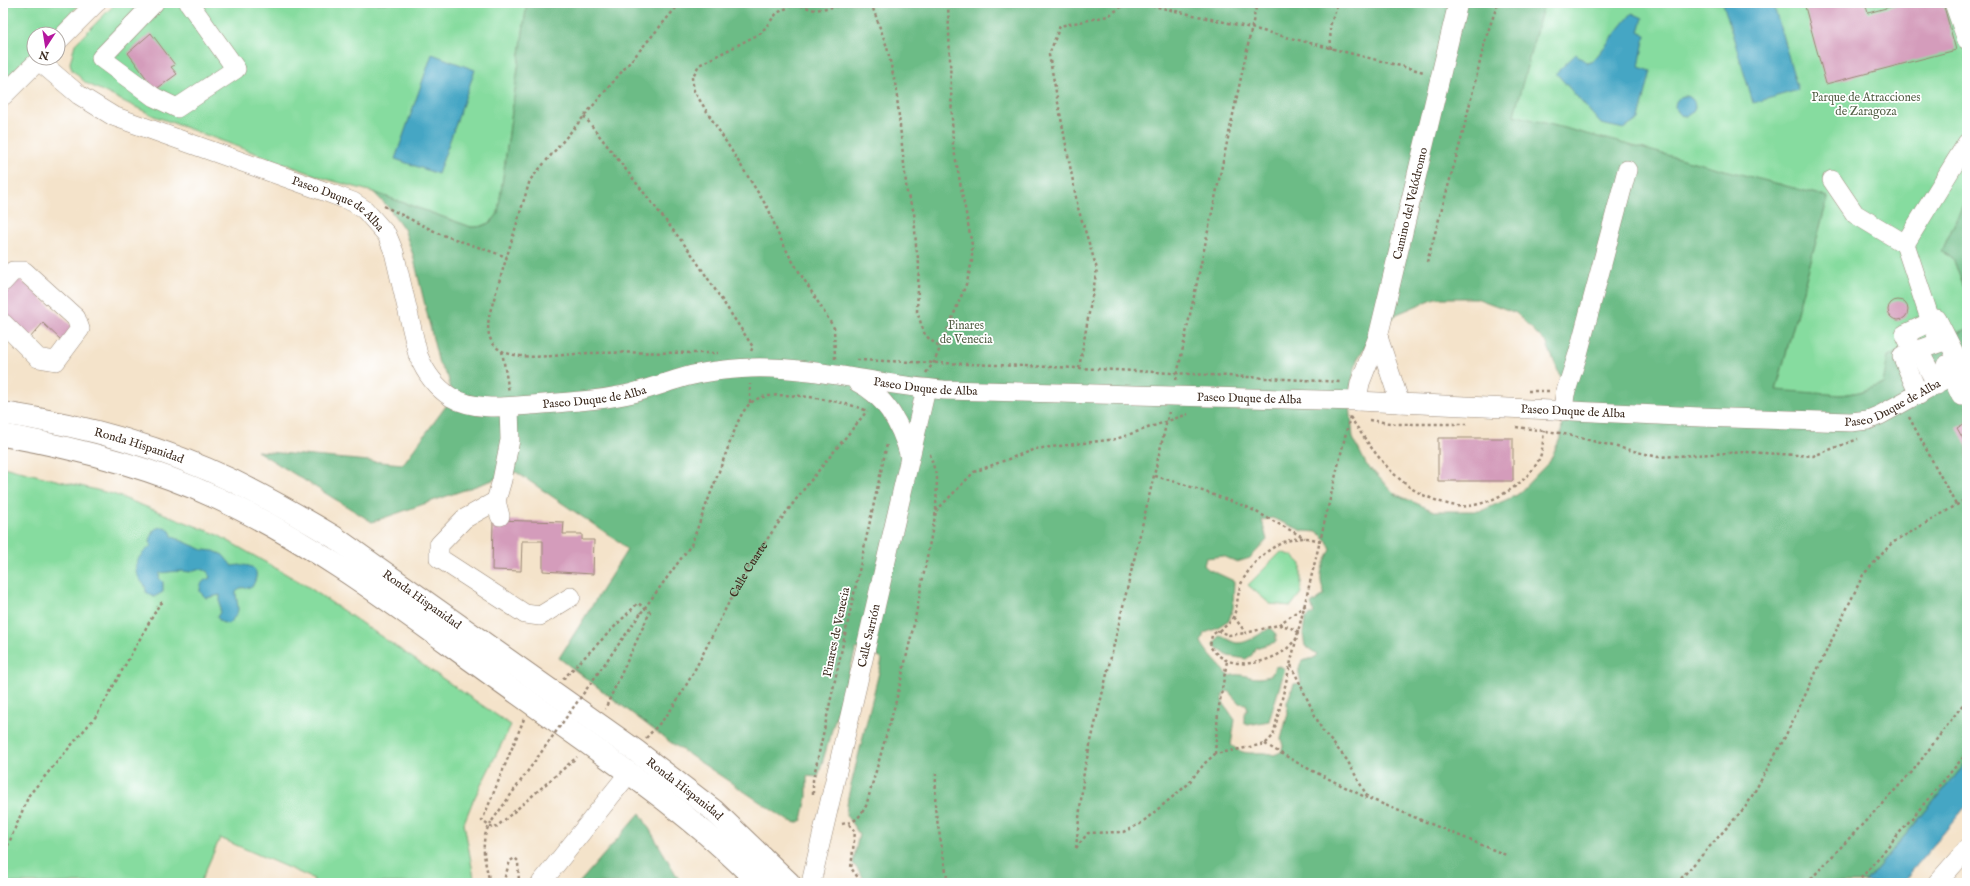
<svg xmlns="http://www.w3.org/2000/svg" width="1970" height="886" viewBox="0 0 1970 886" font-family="'IM FELL English',serif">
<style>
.green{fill:#86dc9f;stroke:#60835e}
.forest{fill:#6cbc86;stroke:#547352;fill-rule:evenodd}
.water{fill:#45a6c4;stroke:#406871}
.building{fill:#d49cbb}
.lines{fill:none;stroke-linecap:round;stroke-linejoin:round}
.minor-casing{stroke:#988674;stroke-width:20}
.highway-casing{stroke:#988674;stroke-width:24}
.path{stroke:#988674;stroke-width:2.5;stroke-dasharray:3 3;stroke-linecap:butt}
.minor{stroke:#fff;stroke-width:19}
.highway{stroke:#fff;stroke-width:22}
.path-bridge{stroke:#988674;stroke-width:2.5;stroke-dasharray:3 3;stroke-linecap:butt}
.labels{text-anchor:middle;stroke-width:3.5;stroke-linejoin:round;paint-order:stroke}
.park-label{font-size:12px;fill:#525f45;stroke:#fff}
.street-label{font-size:12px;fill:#3b2a1e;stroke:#fff}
</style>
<rect width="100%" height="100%" fill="#fff"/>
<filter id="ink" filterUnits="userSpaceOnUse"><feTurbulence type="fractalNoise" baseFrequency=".025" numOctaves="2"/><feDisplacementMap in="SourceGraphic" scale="8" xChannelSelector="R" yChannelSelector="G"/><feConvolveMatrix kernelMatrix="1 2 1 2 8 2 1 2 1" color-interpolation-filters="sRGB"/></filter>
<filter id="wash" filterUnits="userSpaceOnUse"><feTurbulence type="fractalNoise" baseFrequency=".012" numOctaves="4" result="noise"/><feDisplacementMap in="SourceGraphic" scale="16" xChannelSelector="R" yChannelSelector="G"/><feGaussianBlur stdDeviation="0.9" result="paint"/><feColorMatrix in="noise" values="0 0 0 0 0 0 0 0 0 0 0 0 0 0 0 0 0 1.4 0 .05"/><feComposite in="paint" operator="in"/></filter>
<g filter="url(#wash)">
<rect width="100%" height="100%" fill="#f4e3ca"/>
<path class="green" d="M3,3h78l-31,31h-16v16l-31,31z
M116,3h411l-29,210c-5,10 -16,15 -27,14l-98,-35 -47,-13 -172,-63 -68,-33 -14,-13 -2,-7 5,-19z
M1544,3h423v193l-25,55 11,7 14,38v33l-10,4 -2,-3 -66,26 -6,28 -24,8 -18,3 -65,-4 52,-194 -315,-82z
M3,467l110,27 103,40 91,52 204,139 -39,78 -8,20 11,60h-162l1,-4 -94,-41 -20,45h-197z
M1281,552l12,4 8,8v29l-10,13 -21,-2 -22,-19z"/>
<path class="forest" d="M527,3h1017l-30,112 314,82 -52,193 65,5 19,-3 23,-8 5,-28 68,-26 2,3 9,-4v433l-102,121h-998l-14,-20 6,-29 -13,-19 2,-18 34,-137 -13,-13 -13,2 -38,128 -11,-1v21l-5,23 -6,3 -9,-3 -117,-78 -111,-84 68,-108 -9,-9 -102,-69 -144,50 -115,-71 146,13 49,-66 -4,-21 -9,-13 -26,-109 -9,-26 -16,-22 -15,-15 98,35c11,1 22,-4 27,-14zM1435,298h41l40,15 31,31 17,42 -3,50 -11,25 -33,34 -36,16h-47l-39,-17 -29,-30 -13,-26 -4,-45 8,-33 12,-20 28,-26zM1272,518l31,13 15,1 9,9 4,9c-6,9 -11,20 -10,30 0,6 3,8 3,15l-13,9 3,9 -9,6 -2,15 2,12 12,8 -3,4 -12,3c-5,8 -3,14 -1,22l-7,1 -7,18 1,11 -7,26 2,7 -2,6 -7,3c-17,-6 -27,4 -43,-10l4,-25 -13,-19 2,-8 4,-2 11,12 7,1 2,5 -4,5v9l4,2 21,-4 16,-52 -5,-3 -5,1 -3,7c-18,10 -27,-3 -43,2 -10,-12 -21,-21 -28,-34l3,-9 9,-3 16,-10 4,-12 1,-27 -26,-12 -4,-4 2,-7 17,-2 14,6 13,-4 17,-18 -5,-20z
M1967,196v100l-14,-38 -11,-7z
M1270,628l6,6v8l-21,6 -3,7 -6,4 -18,-3 -15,-11 6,-9c7,0 11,6 18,7 10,1 24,-10 33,-15z
M640,813l41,70h-102z"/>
<path class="water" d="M1723,3h50l25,87 -45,13z
M1632,13l11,5 -4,14 6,3 -6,32 12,4 -12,48 -15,10 -23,-5 -45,-51 20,-19 11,9 6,-2z
M432,54l43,16 -37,104 -43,-15z
M1675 106a10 10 0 1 1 20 0a10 10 0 1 1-20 0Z
M165,527l5,4 3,6 30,13 11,1 9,4 9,11c17,-3 32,1 20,21l-12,1 -4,4c1,17 7,18 -8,32l-7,-2 -4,-5 3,-5v-17l-14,3 -6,-6c0,-9 2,-11 10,-14l-2,-6c-7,-4 -11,-4 -18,0 -11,-2 -19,0 -30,1l-1,5 4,4v10l-9,5 -8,-5c0,-8 -4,-8 -7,-14 -9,-14 2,-24 12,-32l-1,-5 3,-10 4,-3z
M1967,762v43l-65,78h-37z"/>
<g id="blocks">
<path class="building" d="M1804,3h61l3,10 36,-10h39l13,47 -130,34z
M151,33l24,32 -4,2 6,7 -22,16 -27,-37z
M19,278l55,50 -12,13 -19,-18 -14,16 -26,-24v-20z
M1888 310a10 10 0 1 1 20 0a10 10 0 1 1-20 0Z
M1967,422v24l-10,-18z
M1438,438h75v43h-75z
M493,520l71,2 -1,12h19v6h12l-1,34 -50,-3v-30h-21l-1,30 -29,-1z"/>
</g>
</g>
<g filter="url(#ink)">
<use href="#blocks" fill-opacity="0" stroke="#988674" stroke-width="1"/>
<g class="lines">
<defs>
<g id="minor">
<path d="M154,3l-53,55 53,39 23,11 59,-39 -47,-66"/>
<path d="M1954,3l13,37"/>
<path d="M58,41l38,-38"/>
<path id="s2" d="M39,61l40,34 34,21 208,74 32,12 12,8 22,25 7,17 24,103c7,17 17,32 33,42 24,14 54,10 80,8 34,-3 69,-4 102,-12 18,-5 35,-11 52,-16 22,-6 44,-8 66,-9 65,-2 128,18 193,22l413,11 343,16 151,5 17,-2 12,-5 87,-48"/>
<path d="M3,96l38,-38"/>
<path d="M1832,180l23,34 50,30"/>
<path d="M3,282l10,-11h11l52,47 4,11 -24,32 -18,-3 -35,-35"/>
<path d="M1378,337l22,66"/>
<path d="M1940,342l-9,-20 -26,-78 62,-101"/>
<path d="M1918,349l19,36"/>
<path d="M1913,351l-8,-17 32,-15 26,51"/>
<path d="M1946,365l15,31"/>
<path d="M857,382c29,14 45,45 53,75"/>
<path d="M1919,395l-17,-39 45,-16"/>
<path id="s3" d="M1357,401l3,-18 18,-46 80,-334"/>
<path d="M1563,411l2,-17 13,-40 49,-184"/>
<path d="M496,501l-32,18 -25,26v13l86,56 15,2 31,-19"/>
<path d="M500,516l-4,-15 6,-21 8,-40 -1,-33"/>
<path d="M541,883l88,-110"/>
<path id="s4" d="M811,883l115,-494"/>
<path d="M1937,883l30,-34"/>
</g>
<g id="highway">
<path id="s5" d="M3,413c79,12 157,33 230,68 34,17 68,36 101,56l302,214 77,59 76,73"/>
<path d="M3,435c73,13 146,31 214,63 109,50 205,128 303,197 82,59 168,115 239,188"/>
</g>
</defs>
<use href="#minor" class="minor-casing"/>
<use href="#highway" class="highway-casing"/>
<g class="path">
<path d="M680,3l-150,177 -40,132c-3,14 -4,29 10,38 22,13 68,3 93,3 42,-1 84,0 125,0"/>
<path d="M871,3l16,44 9,41 11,105 7,19 2,34 3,18 -2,48 8,23 15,13"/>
<path d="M1140,3l111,25 173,44"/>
<path d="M1331,49l-1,-23 8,-23"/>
<path d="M584,116l107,137 62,94 -2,4"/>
<path d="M384,206l56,28 67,23"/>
<path d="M1427,262l34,-122 25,-103 12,-34"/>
<path d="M502,351l7,41"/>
<path d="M835,359l-1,-31 -44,-71 -12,-23 -9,-24 -75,-119 -2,-13 7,-13 62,-32 16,-20 18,-9 20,6 40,-7"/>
<path d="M857,360l222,8 262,14"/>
<path d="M1079,368l18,-99 -19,-61 -29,-153 11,-29 48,-10 19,-13"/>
<path d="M926,373l8,-11 6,-14 27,-66 5,-21v-16l-19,-100 -5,-142"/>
<path d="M1176,380l81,-377"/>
<path d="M1528,391h21"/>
<path d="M750,403v-19"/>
<path d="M1350,417c18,26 34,52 61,71 12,8 30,15 45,18 29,4 73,-22 84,-49 3,-8 3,-19 4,-27"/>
<path d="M1909,417l47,88"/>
<path d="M1369,420l27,4h71"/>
<path d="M1516,427l44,6 98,24 89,-5 66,4 45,-17"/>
<path d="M1155,476l28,8 64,23 58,31"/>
<path d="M936,511l38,-39 61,-23 81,-10 72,-25"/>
<path d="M641,613l50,-68 46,-121c4,-9 9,-19 18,-24 20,-12 92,1 112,11"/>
<path d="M1234,617l12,16 32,-8 28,-20"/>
<path d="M1279,625l10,2 10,5"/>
<path d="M1217,631l12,4 17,-2"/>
<path d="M1297,638c-5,5 -10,12 -16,15 -22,13 -56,17 -71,-7l2,-11c8,-6 17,-9 21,-18 5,-10 4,-23 8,-33 11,-24 36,-46 64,-46 5,0 11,2 15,3"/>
<path d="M1291,665l31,65 25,30 21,38 138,57"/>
<path d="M563,679l75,-76 12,9 -45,97"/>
<path d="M524,719l-42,102 12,8 83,-72"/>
<path id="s1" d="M646,738c9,-10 19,-19 26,-30 29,-43 47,-92 74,-136 35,-58 79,-109 121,-161"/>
<path d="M1265,744l38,22 64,32"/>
<path d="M1215,754l3,-42 9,-51"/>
<path d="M936,773l-1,35 13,75"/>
<path d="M813,794v-14l74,-336"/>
<path d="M842,824c15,-3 16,-5 24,-18l30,-105 18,-77 22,-113 1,-33 -8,-27"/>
<path d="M849,824l6,8 -4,36 11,15"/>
<path d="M1076,848l8,-77 85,-359"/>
<path d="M1076,848l12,-15 35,-1 17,-8 47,-39 18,-22 10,-9 50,-10 8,-8 77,-320"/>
<path d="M3,857l26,-62 68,-80 62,-110 5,-4"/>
<path d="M490,883c-5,-22 -12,-43 2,-62"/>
<path d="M503,883l7,-22 5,-3 3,3 1,22"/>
<path d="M1677,883l70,-78 36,-64 80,-166 29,-32 75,-44"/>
<path d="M1807,883l105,-111 55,-73"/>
<path d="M1857,883l110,-130"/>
</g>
<use href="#minor" class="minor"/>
<use href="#highway" class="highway"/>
<path class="path-bridge" d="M492,821l149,-208"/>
</g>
</g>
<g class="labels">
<g class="park-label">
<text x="1866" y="101">Parque de Atracciones<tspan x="1866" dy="14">de Zaragoza</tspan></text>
<text x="966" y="329">Pinares<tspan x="966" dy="14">de Venecia</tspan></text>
</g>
<g class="street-label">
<text dy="4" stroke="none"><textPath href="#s3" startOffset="205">Camino del Velódromo</textPath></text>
<text dy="4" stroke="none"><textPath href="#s2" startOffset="335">Paseo Duque de Alba</textPath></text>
<text dy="4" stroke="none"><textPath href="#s2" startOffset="1055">Paseo Duque de Alba</textPath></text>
<text dy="4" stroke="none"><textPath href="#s2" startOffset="719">Paseo Duque de Alba</textPath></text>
<text dy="4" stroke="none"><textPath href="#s2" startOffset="1379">Paseo Duque de Alba</textPath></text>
<text dy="4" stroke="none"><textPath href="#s2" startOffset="2027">Paseo Duque de Alba</textPath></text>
<text dy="4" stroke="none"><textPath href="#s2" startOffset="1703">Paseo Duque de Alba</textPath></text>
<text dy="4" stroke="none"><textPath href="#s5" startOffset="140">Ronda Hispanidad</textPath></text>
<text dy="4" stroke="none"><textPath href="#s1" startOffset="198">Calle Cuarte</textPath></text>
<text dy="4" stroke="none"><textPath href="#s5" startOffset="464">Ronda Hispanidad</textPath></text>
<text transform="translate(836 632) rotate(-78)" y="4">Pinares de Venecia</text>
<text dy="4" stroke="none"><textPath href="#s4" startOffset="254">Calle Sarrión</textPath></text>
<text dy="4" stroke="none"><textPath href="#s5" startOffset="788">Ronda Hispanidad</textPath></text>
</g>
</g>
<rect width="1970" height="886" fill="none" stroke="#fff" stroke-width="16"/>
<g transform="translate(46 46) rotate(192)"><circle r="19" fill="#ffffff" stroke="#b1aaa5"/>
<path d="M0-3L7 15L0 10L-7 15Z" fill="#b5179e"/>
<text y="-6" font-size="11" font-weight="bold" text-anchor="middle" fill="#3b2a1e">N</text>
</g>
</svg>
